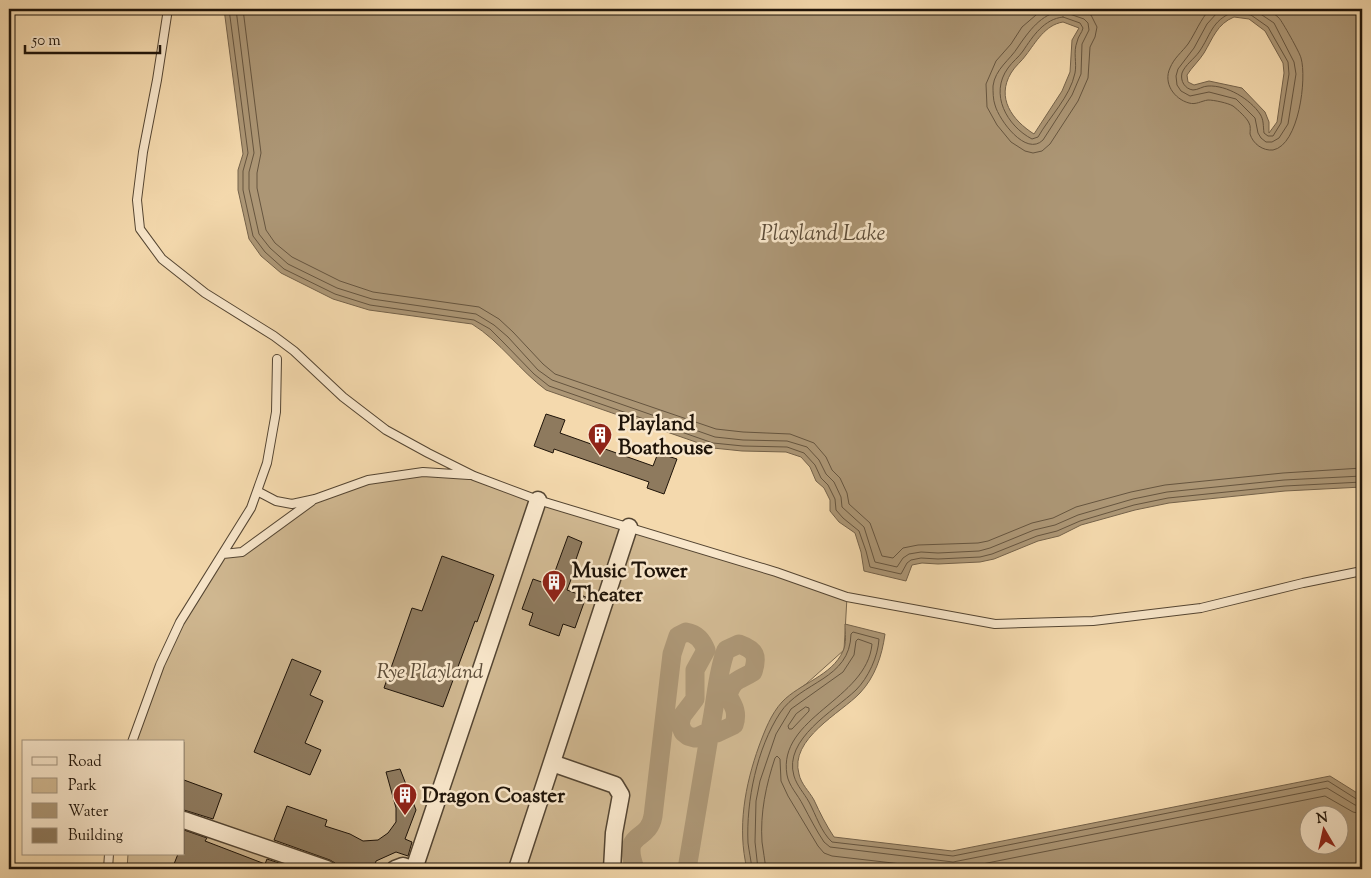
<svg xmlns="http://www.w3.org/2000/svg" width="1371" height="878" viewBox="0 0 1371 878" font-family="'Sorts Mill Goudy',serif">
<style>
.green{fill:#d0b891;stroke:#78664d}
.water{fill:#ac9675;stroke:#74624a;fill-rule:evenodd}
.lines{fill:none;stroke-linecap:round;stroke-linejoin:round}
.shore{stroke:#66553f;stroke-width:1}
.canal{stroke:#ac9675;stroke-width:19}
.building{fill:#8e7a5e;stroke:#1f1409}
.lane-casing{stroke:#544532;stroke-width:10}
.street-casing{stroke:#544532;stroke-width:19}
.lane{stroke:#f8e6ca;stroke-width:8}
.street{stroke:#f8e6ca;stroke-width:16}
.labels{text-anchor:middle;stroke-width:5;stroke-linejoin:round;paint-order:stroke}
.poi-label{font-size:21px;font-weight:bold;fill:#1f1409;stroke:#f8e6ca;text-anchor:start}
.park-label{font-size:21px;font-style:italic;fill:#5d4d39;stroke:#f8e6ca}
.water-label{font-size:22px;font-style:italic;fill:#5e4e3a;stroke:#f8e6ca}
</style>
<rect width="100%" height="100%" fill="#f4d9ad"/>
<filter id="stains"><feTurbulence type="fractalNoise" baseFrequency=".004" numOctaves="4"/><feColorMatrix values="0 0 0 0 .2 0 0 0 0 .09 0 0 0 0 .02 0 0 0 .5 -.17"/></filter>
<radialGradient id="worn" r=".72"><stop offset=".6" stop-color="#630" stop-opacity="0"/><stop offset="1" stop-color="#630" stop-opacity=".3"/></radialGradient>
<path class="green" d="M423,472l51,4 373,121 -3,53 -38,34 -23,17 -35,168h-621l1,-15h56v-112h-52l48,-120 43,-68 19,-2 73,-53 26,-10z"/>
<path class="water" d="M224,9h1138v478l-77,4 -116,12 -34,7 -54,15 -22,11 -21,5 -44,18 -14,3 -42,2 -16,-1 -10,2 -6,16 -42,-10 -3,-19 -6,-19 -16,-11 -9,-11v-11l-6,-12 -8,-7 -6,-14 -9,-10 -15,-5 -44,-1 -29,-3 -167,-58c-27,-20 -45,-48 -74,-66l-103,-14 -36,-11 -52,-26 -20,-17 -12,-17 -11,-49v-20l5,-16zM1234,17l15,2 16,12 18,32 1,10 -7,49 -8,11v-11l-4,-10 -23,-24 -33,-7 -15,4 -6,-3 -1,-7c5,-8 12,-14 17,-22 9,-15 13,-29 30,-36zM1063,22l16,6 -7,12 -2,32 -8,19 -28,43c-22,-14 -38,-36 -23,-61 4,-7 11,-12 15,-18 10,-13 19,-30 37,-33z
M845,624l40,10c-3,22 -10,43 -25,59 -19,20 -71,46 -61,81 2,10 10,17 15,26 6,13 12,25 20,37l118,14 378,-75 32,20v73h-615c-10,-41 -2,-84 12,-123 6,-16 12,-32 23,-44 18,-19 50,-26 61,-51 4,-8 2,-18 2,-27zM1308,816h30v30h-30z"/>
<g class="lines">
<path class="shore" d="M229,9l19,144 -5,18v19l10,46 12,16 19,17 51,25 35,11 104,15 16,9 13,13 31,32 15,12 164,57 30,3 44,1 17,6 11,12 6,13 7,7 7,14 1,11 7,8 16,13 7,20 4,16 31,7 6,-11 4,-3 10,-2 17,1 42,-2 12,-3 45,-18 20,-5 23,-10 54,-16 34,-7 117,-12 77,-4
M236,9l18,144 -5,19v17l10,45 11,14 18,16 49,24 35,11 104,15 18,11 14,12 30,33 14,10 163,57 28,3 44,1 20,6 12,13 7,14 8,8 7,15 1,10 22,20 11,35 22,5 6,-9 6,-4 12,-2 17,1 41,-2 11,-3 44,-18 21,-5 23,-10 55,-16 34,-7 117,-12 78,-4
M243,9l18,144 -4,20v15l9,42 9,13 17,14 48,24 33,11 106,15 20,12 14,13 30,32 12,10 161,55 27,3 47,2 24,9 12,14 6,13 8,8 7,15 2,11 21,19 12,33 11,2 10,-10 15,-3 60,-2 10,-2 44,-18 21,-5 23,-11 55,-15 34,-7 118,-12 79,-5
M1043,9l-21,18 -11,17 -15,17 -10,23 1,23 10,18 14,17 14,9 8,2 9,-2 8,-7 28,-43 10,-23 2,-31 5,-10 2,-10 -6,-12 -12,-6
M1210,9c-10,11 -14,23 -22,35 -6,8 -14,14 -18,24 -7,15 4,31 19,35 7,2 12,-2 19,-3 6,0 20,3 25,6 5,4 14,12 16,17 2,3 1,8 1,11 3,10 13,17 23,16 26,-5 34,-72 28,-92 -1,-5 -19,-37 -22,-40 -4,-4 -8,-6 -13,-9
M1225,9l-8,4 -10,11 -13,24 -16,21 -2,7 1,9 4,6 9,5 19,-4 27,7 19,19 3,15 3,5 5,4h6l7,-4 9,-14 8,-50 -2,-12 -20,-39 -21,-14
M1061,11l23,8 4,4 1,7 -7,14 -1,30 -9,21 -29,45c-17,17 -44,-20 -48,-35 -2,-5 -2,-14 -2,-19 2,-17 17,-26 25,-39 11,-16 23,-33 43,-36z
M1233,12l18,3 17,12 20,35 1,12 -8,49 -8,13h-5l-4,-3c-1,-7 0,-13 -4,-19 -10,-15 -33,-29 -52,-28 -5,0 -10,4 -15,4 -8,-1 -13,-9 -11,-17 3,-8 12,-14 17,-21 12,-17 12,-31 34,-40z
M1063,17l17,6 3,5c-1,5 -5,8 -6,14 -4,10 0,21 -2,31 -5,24 -25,43 -37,64l-6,2c-25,-13 -43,-45 -24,-71 4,-6 11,-11 15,-17 10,-15 21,-32 40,-34z
M806,707l3,1v3l-17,18h-3l-1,-3 8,-12z
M752,869c-1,-9 -3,-18 -4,-26 -2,-42 9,-95 32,-130 21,-32 70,-33 71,-79l2,-2 26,7c-1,18 -11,39 -23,51 -22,21 -73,49 -62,86 3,10 10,17 15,26 7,13 12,30 23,40l121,14 375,-75 30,19h4
M758,869l-3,-27 1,-41 4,-20 16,-47 15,-25 52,-37 11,-17 2,-14 2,-2 14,5c-5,56 -95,73 -85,131 2,11 11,20 16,30 7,13 13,25 21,37l6,5 123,15 374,-74 28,17 7,2
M766,869c-1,-9 -3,-18 -4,-27 -2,-29 4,-57 13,-84l2,-2 3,3 1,22 7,15 30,50 6,7 8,3 113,13
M957,869l368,-73 28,16 9,2"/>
<path class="canal" d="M635,869c-14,-40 13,-25 18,-53l19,-162 6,-18 8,-4c11,2 16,8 20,18l-11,20v29l-13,17 -2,8 3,8 5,4 7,2 11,-5h11l17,-8c4,-12 0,-19 -6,-29 5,-18 11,-15 25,-24 5,-16 3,-22 -14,-28l-13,6c-9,23 -10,51 -15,75 -8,48 -16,96 -24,144"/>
</g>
<path class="building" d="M546,414l19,6 -5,13 93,33 5,-13 19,6 -13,35 -17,-6 2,-6 -95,-33 -1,4 -19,-7z
M568,536l14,6 -9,26 2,1 -8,21 19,7 -11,31 -12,-4 -4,12 -30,-11 4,-12 -11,-4 11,-30 17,6z
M442,556l52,19 -17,47 -2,-1 -32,86 -59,-19 28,-80 10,3z
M292,659l29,12 -11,24 13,6 -18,42 16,7 -11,25 -56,-23z
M400,769l16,41 -11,29 7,3 -4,14 -12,-4 -20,9 -2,8h-37l-2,-6 -5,-3 -56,-20 13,-34 40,14 -2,6 25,8 13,7 15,-1 10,-7 8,-11v-14l-10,-36z
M184,780l38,14 -9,25 -29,-9z
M184,830l23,8 -2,3 60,23 2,-5 30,10h-125l6,-15h6z"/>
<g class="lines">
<defs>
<path id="lane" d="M168,9l-11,71 -14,72 -6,48 3,29 22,30 43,34 69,43 20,15 49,46 43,33 42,23 46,23 64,24 238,72 71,25 148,27 98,-3 108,-13 102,-25 59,-12
M257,491l19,10 16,3 23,-5 53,-19 55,-8 46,3
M223,554l19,-2 70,-51
M132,742l28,-77 20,-43 71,-114 16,-45 9,-51 1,-53
M108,869l1,-15"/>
<path id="street" d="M552,763l63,22 6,10 -7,38 -2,36
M184,820l143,49
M395,869l8,-3 8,3
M414,869l124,-369
M517,869l112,-342"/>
</defs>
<use href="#lane" class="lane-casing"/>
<use href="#street" class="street-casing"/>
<use href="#lane" class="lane"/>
<use href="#street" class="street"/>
</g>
<defs>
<symbol id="building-pin" viewBox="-11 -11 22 30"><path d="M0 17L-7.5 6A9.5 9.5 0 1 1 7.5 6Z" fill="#8f2418" stroke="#f8e6ca"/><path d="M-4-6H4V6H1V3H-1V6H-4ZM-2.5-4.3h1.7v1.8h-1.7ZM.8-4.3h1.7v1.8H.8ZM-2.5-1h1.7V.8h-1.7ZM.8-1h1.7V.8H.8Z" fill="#fff"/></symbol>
</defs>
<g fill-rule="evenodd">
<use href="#building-pin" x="586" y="421" width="28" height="38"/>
<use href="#building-pin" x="540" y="568" width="28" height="38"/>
<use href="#building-pin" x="391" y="781" width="28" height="38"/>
</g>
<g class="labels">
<g class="poi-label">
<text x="618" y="430">Playland<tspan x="618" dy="24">Boathouse</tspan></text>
<text x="572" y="577">Music Tower<tspan x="572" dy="24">Theater</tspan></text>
<text x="422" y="802">Dragon Coaster</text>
</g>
<g class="park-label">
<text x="430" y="678">Rye Playland</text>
</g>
<g class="water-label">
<text x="823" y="240">Playland Lake</text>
</g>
</g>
<rect width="1371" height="878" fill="none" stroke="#f4d9ad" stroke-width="30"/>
<rect x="10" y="10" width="1351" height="858" fill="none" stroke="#1f1409" stroke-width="2.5"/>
<rect x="15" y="15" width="1341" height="848" fill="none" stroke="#1f1409"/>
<rect x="22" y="740" width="162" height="115" fill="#f8e6ca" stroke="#a1927d"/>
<rect x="32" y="757" width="25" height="8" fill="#f8e6ca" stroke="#a1927d"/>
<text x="68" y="766" font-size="15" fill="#1f1409">Road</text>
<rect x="32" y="778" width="25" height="15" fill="#d0b891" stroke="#a1927d"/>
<text x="68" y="790" font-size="15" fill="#1f1409">Park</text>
<rect x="32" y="803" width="25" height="15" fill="#ac9675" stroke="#a1927d"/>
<text x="68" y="816" font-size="15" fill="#1f1409">Water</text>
<rect x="32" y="828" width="25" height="15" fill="#8e7a5e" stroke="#a1927d"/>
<text x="68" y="840" font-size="15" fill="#1f1409">Building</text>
<g transform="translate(1324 830) rotate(351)"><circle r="24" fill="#f8e6ca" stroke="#a1927d"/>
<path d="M0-4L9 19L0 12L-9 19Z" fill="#8f2418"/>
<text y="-8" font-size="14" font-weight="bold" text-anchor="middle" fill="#1f1409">N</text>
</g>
<path d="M25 45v8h135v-8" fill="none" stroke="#1f1409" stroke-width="2.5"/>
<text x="32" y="45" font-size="15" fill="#1f1409" stroke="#f8e6ca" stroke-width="4" paint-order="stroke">50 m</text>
<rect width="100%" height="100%" filter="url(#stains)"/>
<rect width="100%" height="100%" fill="url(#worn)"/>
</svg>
